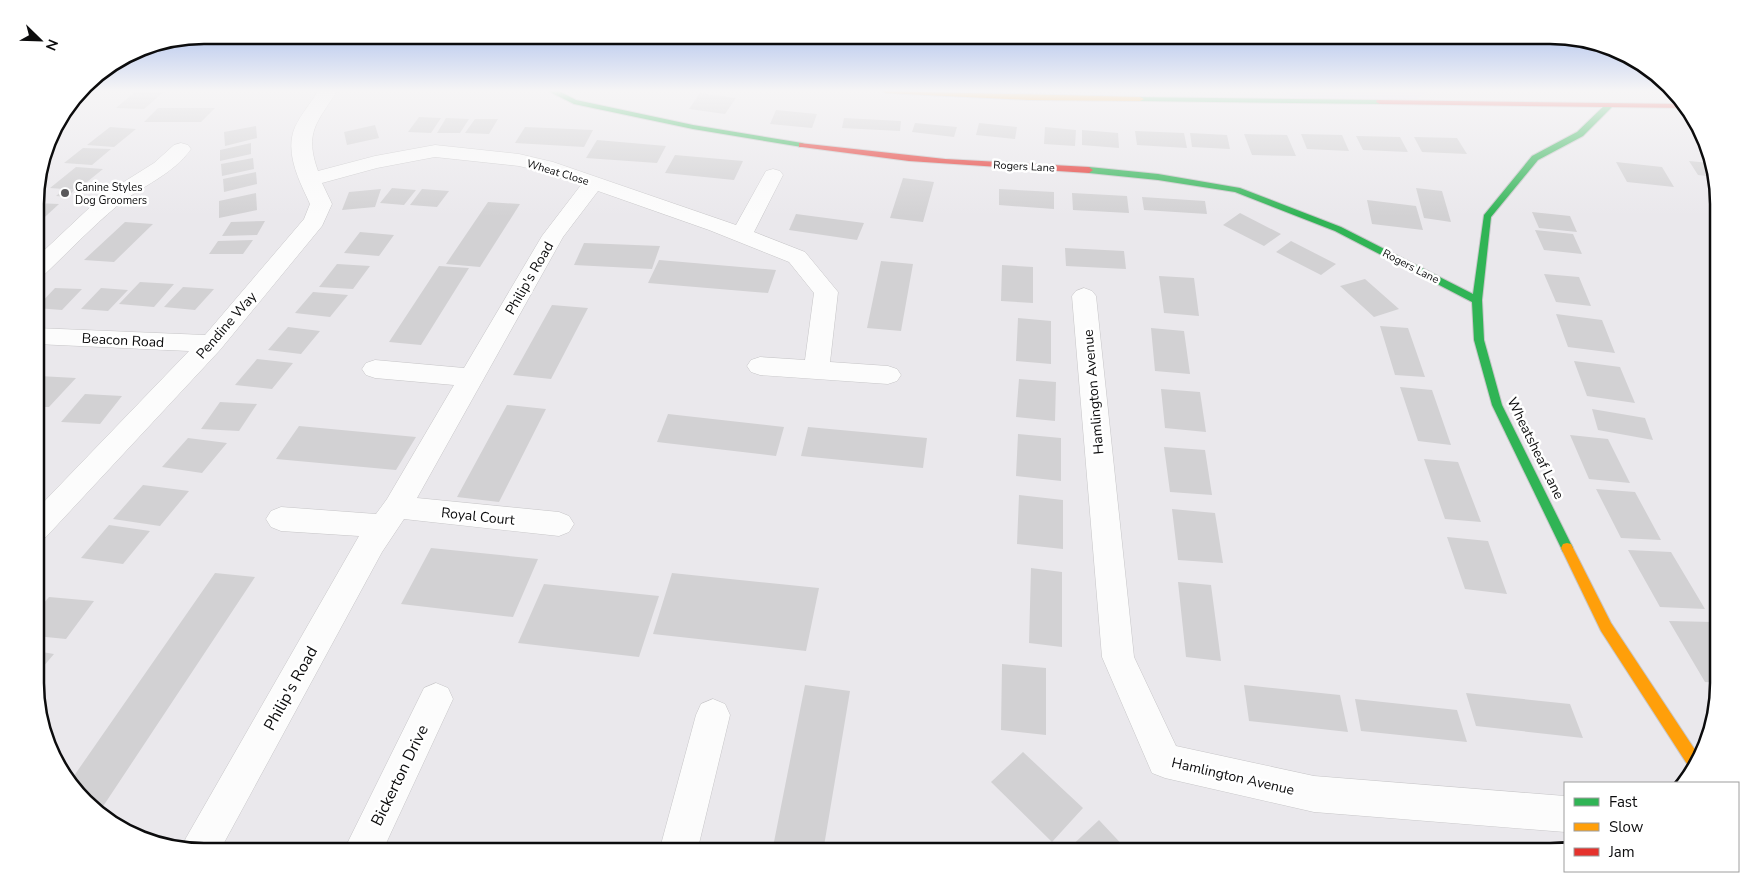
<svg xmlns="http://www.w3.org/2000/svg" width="1754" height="887" viewBox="0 0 1754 887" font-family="'Nunito Sans',sans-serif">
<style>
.green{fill:#e3dbf6}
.building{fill:#d2d1d3}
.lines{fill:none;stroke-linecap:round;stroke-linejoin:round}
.street-casing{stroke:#c7c6c8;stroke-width:1}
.fast-casing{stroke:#c7c6c8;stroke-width:2}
.slow-casing{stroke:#c7c6c8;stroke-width:2}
.jam-casing{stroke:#c7c6c8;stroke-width:2}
.street{fill:#fcfcfc;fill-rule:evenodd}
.fast{fill:#30b455;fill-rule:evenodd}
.slow{fill:#ff9f0a;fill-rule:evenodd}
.jam{fill:#e5322d;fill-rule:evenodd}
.poi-dot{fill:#5a595b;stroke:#fff;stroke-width:2}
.labels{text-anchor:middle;stroke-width:5;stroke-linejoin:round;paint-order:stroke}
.far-street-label{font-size:11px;fill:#0c0c0d;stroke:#fff}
.far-poi-label{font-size:11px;fill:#0c0c0d;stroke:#fff;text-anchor:start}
.street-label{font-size:14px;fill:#0c0c0d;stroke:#fff}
.near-street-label{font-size:16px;fill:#0c0c0d;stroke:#fff}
.rim{fill:none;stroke:#0c0c0d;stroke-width:2.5}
</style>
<rect width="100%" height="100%" fill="#eae8ec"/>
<path class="green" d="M1284,91h143l-10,8 -125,-1z"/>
<path class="building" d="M136,91h29l-21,18 -28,-1z
M700,93l36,5 -11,16 -36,-5z
M158,108h57l-14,14h-57z
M776,110l41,4 -5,14 -42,-4z
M419,117l22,1 -10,15 -23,-1z
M446,118l23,1 -9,14h-23z
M844,118l57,3 -1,10 -58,-3z
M475,119h23l-9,15 -24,-1z
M915,123l42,4 -3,10 -42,-5z
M979,123l38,4 -2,12 -39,-4z
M375,125l4,13 -32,7 -3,-13z
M256,126l1,12 -32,8 -1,-14z
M110,127l26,2 -22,18 -27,-2z
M525,127l68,3 -9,17 -69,-4z
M1045,127l31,3 -1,16 -31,-2z
M1082,130l36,3 1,15 -37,-3z
M1135,131l49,2 3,15 -50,-3z
M1190,133l37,2 3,14 -38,-2z
M1244,134l43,1 9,21 -44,-1z
M1301,134l41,1 7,16 -42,-2z
M1356,136l44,1 8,15 -45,-2z
M1414,137l43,1 10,16 -45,-2z
M597,140l69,6 -9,17 -71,-5z
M251,143v11l-31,7v-11z
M83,148l28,1 -19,16 -28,-2z
M675,155l68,6 -9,19 -69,-7z
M253,158l1,11 -32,7 -1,-12z
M1689,161l21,2 5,14 -17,-2z
M1616,162l46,5 12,20 -47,-5z
M76,167l27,2 -26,21 -27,-2z
M256,172l1,12 -33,8 -1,-13z
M903,178l31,4 -11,40 -33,-4z
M392,188l24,2 -12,15 -24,-2z
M1416,188l26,3 9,31 -27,-4z
M381,189l-6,18 -33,3 7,-18z
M422,189l27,2 -12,16 -27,-2z
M999,189l55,3v17l-55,-4z
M63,190h11l-6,7 -12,-1z
M256,193l1,17 -38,8v-17z
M1072,193l55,3 2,17 -56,-3z
M1142,197l63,4 2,13 -63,-4z
M1367,200l49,6 7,24 -51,-6z
M488,202l32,2 -40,63 -34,-3z
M35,203l24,1 -24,22z
M1532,212l38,4 7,16 -38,-4z
M1240,213l41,21 -17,12 -41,-21z
M796,214l68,9 -7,17 -68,-10z
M265,221l-8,14 -35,1 9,-14z
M125,222l28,2 -39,38 -30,-2z
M1535,230l38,4 9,20 -38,-4z
M360,232l34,3 -15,21 -35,-3z
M253,240l-10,14h-34l9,-13z
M1291,241l45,23 -15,11 -45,-23z
M584,243l76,3 -8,23 -78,-4z
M1065,248l59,3 2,18 -60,-3z
M659,260l117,10 -8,23 -120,-10z
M881,261l32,3 -12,67 -34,-3z
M337,264l33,2 -17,23 -34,-2z
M1002,265l31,2v36l-32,-2z
M439,266l30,2 -48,77 -32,-3z
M1544,274l35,3 12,29 -35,-4z
M1159,276l35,2 5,38 -35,-3z
M1365,279l34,30 -25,8 -34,-31z
M140,282l34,2 -20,23 -35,-3z
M183,287l31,2 -19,21 -31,-3z
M55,288l27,1 -20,21 -26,-2z
M101,288l27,2 -20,21 -27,-2z
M313,292l35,3 -18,22 -35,-4z
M552,305l36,3 -37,71 -38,-4z
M1556,314l46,6 13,33 -47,-6z
M1018,318l33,3v43l-35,-3z
M1380,326l28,2 17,49 -30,-2z
M288,327l32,4 -19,23 -33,-4z
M1151,328l33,3 6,43 -35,-3z
M257,359l36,4 -21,26 -37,-4z
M1574,361l46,6 15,36 -48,-7z
M39,376l37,2 -27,29h-13v-28z
M1019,379l37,3 -1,39 -39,-4z
M1400,387l32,3 19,55 -33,-4z
M1161,389l39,3 6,40 -41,-4z
M85,394l37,2 -22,28 -39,-2z
M220,402l37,2 -18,27 -38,-2z
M507,405l39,4 -47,93 -42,-5z
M1592,409l53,9 8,22 -55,-10z
M668,414l116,13 -8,29 -119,-14z
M299,426l117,11 -20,33 -120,-11z
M808,427l119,11 -4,30 -122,-12z
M1018,434l43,4v43l-45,-5z
M1570,435l38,4 22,44 -41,-4z
M188,438l39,5 -25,30 -40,-6z
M1164,447l41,3 7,45 -42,-3z
M1424,459l34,3 23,60 -36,-3z
M143,485l46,6 -29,35 -47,-7z
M1596,489l39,3 26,48 -40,-2z
M1019,495l44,5v49l-46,-5z
M1172,509l43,4 8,50 -45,-3z
M109,525l41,6 -27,33 -42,-6z
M1447,537l41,4 19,53 -42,-5z
M431,548l107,11 -25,58 -112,-13z
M1628,550l43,2 34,57 -45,-2z
M1031,568l31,4v75l-33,-4z
M215,573l40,4 -155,234 -31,-28z
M672,573l147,15 -13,63 -153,-17z
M1178,582l33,3 10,76 -35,-4z
M544,584l115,12 -20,61 -121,-14z
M49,597l45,4 -28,38 -30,-3v-24z
M1669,621l44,1 6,10v51l-14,-1z
M36,651l18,3 -18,21z
M1002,664l44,4v67l-45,-5z
M805,685l45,6 -27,161h-51z
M1244,685l96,10 8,37 -99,-11z
M1466,693l104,11 13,34 -107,-12z
M1355,699l102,11 10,32 -106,-11z
M1023,752l60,56 -31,34 -61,-60z
M1099,820l30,32h-64z"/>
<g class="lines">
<defs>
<path id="street" d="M318,91h19c-20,32 -33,41 -19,80l57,-15 60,-11 84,9 34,8 183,63 30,-54 7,-2 7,2 3,4 -29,57 51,20 33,40 -8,70 58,4 9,3 4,6 -4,6 -9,3 -128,-9 -9,-3 -4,-6 4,-6 9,-3 45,3 9,-67 -25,-31 -80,-32 -111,-39 -35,46 -146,261 142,14 10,4 5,8 -5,8 -10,4 -155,-17 -22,33 -163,300h-15l-22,-5 4,-9 173,-302 -78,-5 -10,-4 -5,-8 5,-8 10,-4 95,7 11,-15 67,-114 -79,-7 -9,-3 -4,-6 4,-6 9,-3 89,8 78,-132 39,-51 -41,-14 -21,-5 -84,-9 -58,11 -55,15 10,21 -10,22 -102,124 -174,187 -10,4v-31l153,-159 -153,-7v-16l169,7 99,-116 6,-15c-10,-22 -26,-51 -15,-77 6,-13 16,-24 23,-36z
M181,143l7,2 3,4c-18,26 -50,37 -74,57 -25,21 -49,46 -73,69l-8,2v-19l67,-63 51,-32 20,-18z
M1084,288l8,3 4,5 38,361 42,89 138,30 251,20v36l-251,-20 -149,-34 -13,-5 -50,-116 -30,-361 4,-5z
M436,683l12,5 5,11 -71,153h-39l81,-164z
M713,699l12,5 5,11 -33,137h-38l37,-137 5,-11z"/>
<path id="fast" d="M548,91h11l17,9 117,25 109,18 4,2 -4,2 -109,-18 -119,-25z
M1137,97l243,3 4,2 -4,2 -240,-3 -4,-2z
M1607,103l7,2 -31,31 -45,24 -47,57 -9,83 2,40 18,65 71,143 -2,4 -4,1 -4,-1 -71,-147 -18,-65 -2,-38 -137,-71 -100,-39 -77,-12 -69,-7 -4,-3 4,-3 69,7 82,14 101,39 132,67 11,-79 48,-59 45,-24z"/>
<path id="slow" d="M882,91l258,6 4,2 -4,2 -111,-1 -143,-7z
M1567,543l4,1 40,79 90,136 -10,11 -90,-139 -40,-83 2,-4z"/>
<path id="jam" d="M1377,100l308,4 2,4 -307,-4 -4,-2z
M799,143l146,16 144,8 4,3 -4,3 -180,-12 -107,-14h-3z"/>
</defs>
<use href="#street" class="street-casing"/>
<use href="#fast" class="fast-casing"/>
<use href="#slow" class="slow-casing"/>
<use href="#jam" class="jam-casing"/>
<use href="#street" class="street"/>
<use href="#fast" class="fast"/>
<use href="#slow" class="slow"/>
<use href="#jam" class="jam"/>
</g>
<linearGradient id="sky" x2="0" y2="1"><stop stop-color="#99b2ea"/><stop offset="0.42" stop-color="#f6f5f6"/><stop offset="1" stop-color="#f6f5f6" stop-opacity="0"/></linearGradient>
<rect width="1754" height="216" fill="url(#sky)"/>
<circle class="poi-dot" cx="65" cy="193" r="5"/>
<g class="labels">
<g class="far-street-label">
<text transform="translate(1024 166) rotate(3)" y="4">Rogers Lane</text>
<text transform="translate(558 172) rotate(17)" y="4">Wheat Close</text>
<text transform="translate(1411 266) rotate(27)" y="4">Rogers Lane</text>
</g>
<g class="far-poi-label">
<text x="75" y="191">Canine Styles<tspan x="75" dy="13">Dog Groomers</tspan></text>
</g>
<g class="street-label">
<text transform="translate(529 278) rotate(-60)" y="5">Philip's Road</text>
<text transform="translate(226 325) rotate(-49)" y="5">Pendine Way</text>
<text transform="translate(123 340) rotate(3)" y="5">Beacon Road</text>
<text transform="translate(1093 392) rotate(-95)" y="5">Hamlington Avenue</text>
<text transform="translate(1536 448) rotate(64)" y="5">Wheatsheaf Lane</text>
<text transform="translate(478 516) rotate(6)" y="5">Royal Court</text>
<text transform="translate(1233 776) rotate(13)" y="5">Hamlington Avenue</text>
</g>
<g class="near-street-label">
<text transform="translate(290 688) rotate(-61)" y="6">Philip's Road</text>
<text transform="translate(399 775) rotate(-64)" y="6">Bickerton Drive</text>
</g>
</g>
<path d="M0 0H1754V887H0ZM204 44H1550A160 160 0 0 1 1710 204V683A160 160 0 0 1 1550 843H204A160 160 0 0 1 44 683V204A160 160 0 0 1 204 44Z" fill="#fff" fill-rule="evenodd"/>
<path class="rim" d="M204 44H1550A160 160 0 0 1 1710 204V683A160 160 0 0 1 1550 843H204A160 160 0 0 1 44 683V204A160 160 0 0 1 204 44Z"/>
<rect x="1564" y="782" width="175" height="90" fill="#ffffff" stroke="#9e9e9e"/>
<rect x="1574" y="798" width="25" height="8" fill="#30b455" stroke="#9e9e9e"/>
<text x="1609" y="807" font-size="15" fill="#0c0c0d">Fast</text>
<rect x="1574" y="823" width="25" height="8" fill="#ff9f0a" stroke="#9e9e9e"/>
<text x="1609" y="832" font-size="15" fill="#0c0c0d">Slow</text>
<rect x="1574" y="848" width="25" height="8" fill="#e5322d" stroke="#9e9e9e"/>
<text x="1609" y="857" font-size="15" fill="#0c0c0d">Jam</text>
<g transform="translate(40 40) rotate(113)" stroke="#ffffff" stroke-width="4" paint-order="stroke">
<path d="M0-4L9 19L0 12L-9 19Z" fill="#0c0c0d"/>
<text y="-8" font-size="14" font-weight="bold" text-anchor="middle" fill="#0c0c0d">N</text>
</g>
</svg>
